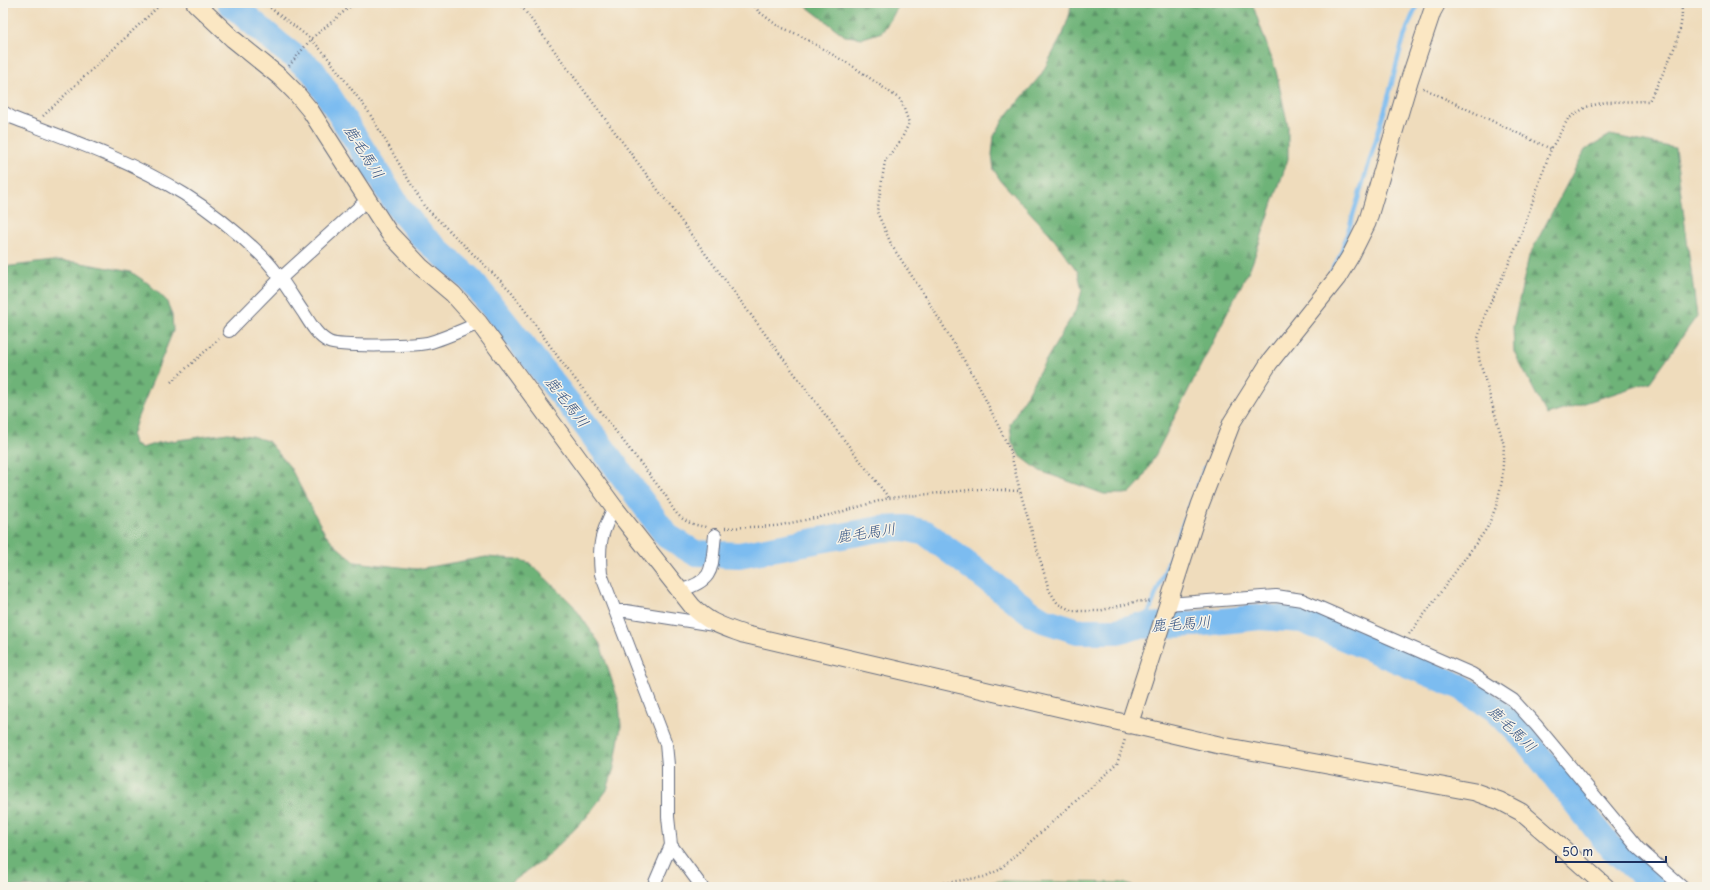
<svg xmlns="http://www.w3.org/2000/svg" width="1710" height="890" viewBox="0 0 1710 890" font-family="'Playpen Sans','Klee One',sans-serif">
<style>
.grass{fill:url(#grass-tufts);stroke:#528075}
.forest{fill:url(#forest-firs);stroke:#44716b}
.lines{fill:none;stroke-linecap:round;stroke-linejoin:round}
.stream{stroke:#7cbcf0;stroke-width:4.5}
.river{stroke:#7cbcf0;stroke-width:26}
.street-casing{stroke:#656c7f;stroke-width:14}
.secondary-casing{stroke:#656c7f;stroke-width:19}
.path{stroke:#656c7f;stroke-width:2.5;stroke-dasharray:1 3;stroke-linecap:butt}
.street{stroke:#fff;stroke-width:12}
.secondary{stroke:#fbe7c3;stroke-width:17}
.labels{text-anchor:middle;stroke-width:3;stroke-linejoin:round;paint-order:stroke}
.water-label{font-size:15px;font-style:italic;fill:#335282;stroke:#f7f3e8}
</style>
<defs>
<pattern id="grass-tufts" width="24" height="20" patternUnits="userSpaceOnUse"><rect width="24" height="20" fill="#89d18c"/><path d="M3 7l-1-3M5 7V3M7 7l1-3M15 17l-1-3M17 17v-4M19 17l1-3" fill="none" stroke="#6faa76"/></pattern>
<pattern id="forest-firs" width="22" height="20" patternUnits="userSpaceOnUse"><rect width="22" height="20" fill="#6eb378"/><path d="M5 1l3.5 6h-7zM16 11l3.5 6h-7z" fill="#5a9266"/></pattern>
</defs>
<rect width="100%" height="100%" fill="#f7f3e8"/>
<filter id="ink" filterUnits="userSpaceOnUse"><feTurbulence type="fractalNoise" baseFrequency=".025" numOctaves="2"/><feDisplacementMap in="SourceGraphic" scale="8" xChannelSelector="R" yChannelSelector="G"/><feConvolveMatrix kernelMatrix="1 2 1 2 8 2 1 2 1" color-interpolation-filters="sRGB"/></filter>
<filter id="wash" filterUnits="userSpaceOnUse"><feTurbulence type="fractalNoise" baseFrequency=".012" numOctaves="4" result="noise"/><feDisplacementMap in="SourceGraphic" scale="16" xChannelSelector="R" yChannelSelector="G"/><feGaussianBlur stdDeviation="0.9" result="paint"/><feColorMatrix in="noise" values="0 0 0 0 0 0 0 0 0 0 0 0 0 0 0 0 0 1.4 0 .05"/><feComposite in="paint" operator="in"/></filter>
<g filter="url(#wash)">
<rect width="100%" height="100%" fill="#efdcbc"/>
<path class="grass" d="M1000,881l122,2 14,4h-177z"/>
<path class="forest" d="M802,3h98l-9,16 -9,13 -19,6 -18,-2z
M1071,3h181l24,68 12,55v33l-36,105 -97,192 -14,25 -11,12 -6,1h-20l-64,-23 -21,-16 -7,-13 -2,-18 29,-52 38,-64 5,-18 -4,-18 -28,-38 -49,-53 -7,-11 -2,-15 2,-19 10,-17 37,-44 22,-41 7,-21z
M1610,135l65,13 22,168 -47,66 -103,33 -33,-63 -1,-25 16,-71 56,-106z
M53,261l23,1 55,10 18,12 17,16 6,14 1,17 -36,88 -5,17 2,7 8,5 15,-5 71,-10 23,3 17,5 22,26 34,65 12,14 19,16 62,7 69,-12 31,2 13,4 43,42 27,39 19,58 2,24 -7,42 -7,22 -22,29 -41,40 -39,28h-502v-620z"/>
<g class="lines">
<path class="stream" d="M1331,272l10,-18c15,-49 31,-99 45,-149 10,-34 15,-71 33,-102
M1138,626l11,-14 56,-144"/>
<path class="river" d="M230,3l48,41 35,27 86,137 23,28 50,45 115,146 80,109 28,17 44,2 141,-26 25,-1 21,5 104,79 13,8 35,11h39l21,-5 57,-2 65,-7 42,3 159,67 35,23 31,31 82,104 47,42"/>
</g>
</g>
<g filter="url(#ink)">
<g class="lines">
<defs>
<path id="street" d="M3,112l10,6c58,22 118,43 171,76 27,17 53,38 76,60 17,16 30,39 43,58 7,11 14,24 26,30 10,5 90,4 102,0 16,-5 32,-12 48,-19
M229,331l51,-52 87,-79
M614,507c-13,28 -16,36 -13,67l57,149 8,21 2,21v52l3,28 -18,42
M681,590c35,-10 30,-22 34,-55
M1167,604l109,-8 26,4 170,74 41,26 23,25 102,123 44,39
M615,611h11l88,14
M671,845l31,42"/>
<path id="secondary" d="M195,3l38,36 47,38 15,15 15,18 79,123 32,34 32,27 26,29 135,184 78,99c17,17 29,20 51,28l480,112 252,46 25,9 21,11 29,25 56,50
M1129,725l71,-220 32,-83 37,-59 68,-85 14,-23 16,-32 42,-142 23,-69 5,-9"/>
</defs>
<use href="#street" class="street-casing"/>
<use href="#secondary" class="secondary-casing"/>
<path class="path" d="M264,3l47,36 14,15 43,57 56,95 87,85 50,70 105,135c10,20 16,27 40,31
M519,3l316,425 54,70
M753,3l5,8 20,15 21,9 55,32 47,33 8,23 -8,17 -16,21 -8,51 15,34 35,53 49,81 34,70 10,41 29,99 9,14 15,7h26l39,-10 14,1
M289,66l22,-27 41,-34 7,-2
M1423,88l128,61
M43,116l119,-113
M171,382l48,-43
M725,528l51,-2 58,-12 55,-16 91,-9 40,2
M1409,634l18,-23 60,-83 9,-21 6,-26 2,-36 -25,-86 -1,-21 7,-23 33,-72 33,-94 17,-30 18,-12 20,-5 43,-1c13,-27 38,-68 32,-98
M916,887l68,-10 15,-7 118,-106 8,-25"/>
<use href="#street" class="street"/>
<use href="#secondary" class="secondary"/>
</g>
</g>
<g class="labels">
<g class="water-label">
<text transform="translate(364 152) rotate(58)" y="5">鹿毛馬川</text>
<text transform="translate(567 402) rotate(52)" y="5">鹿毛馬川</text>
<text transform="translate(866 533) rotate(-8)" y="5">鹿毛馬川</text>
<text transform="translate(1181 624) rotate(-4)" y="5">鹿毛馬川</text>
<text transform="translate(1512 729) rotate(44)" y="5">鹿毛馬川</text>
</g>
</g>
<rect width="1710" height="890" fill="none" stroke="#f7f3e8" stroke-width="16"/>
<path d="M1556 856v6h110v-6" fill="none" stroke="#1b2f5e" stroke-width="2"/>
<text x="1562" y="856" font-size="12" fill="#1b2f5e" stroke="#f7f3e8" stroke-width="3" paint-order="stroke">50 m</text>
</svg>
